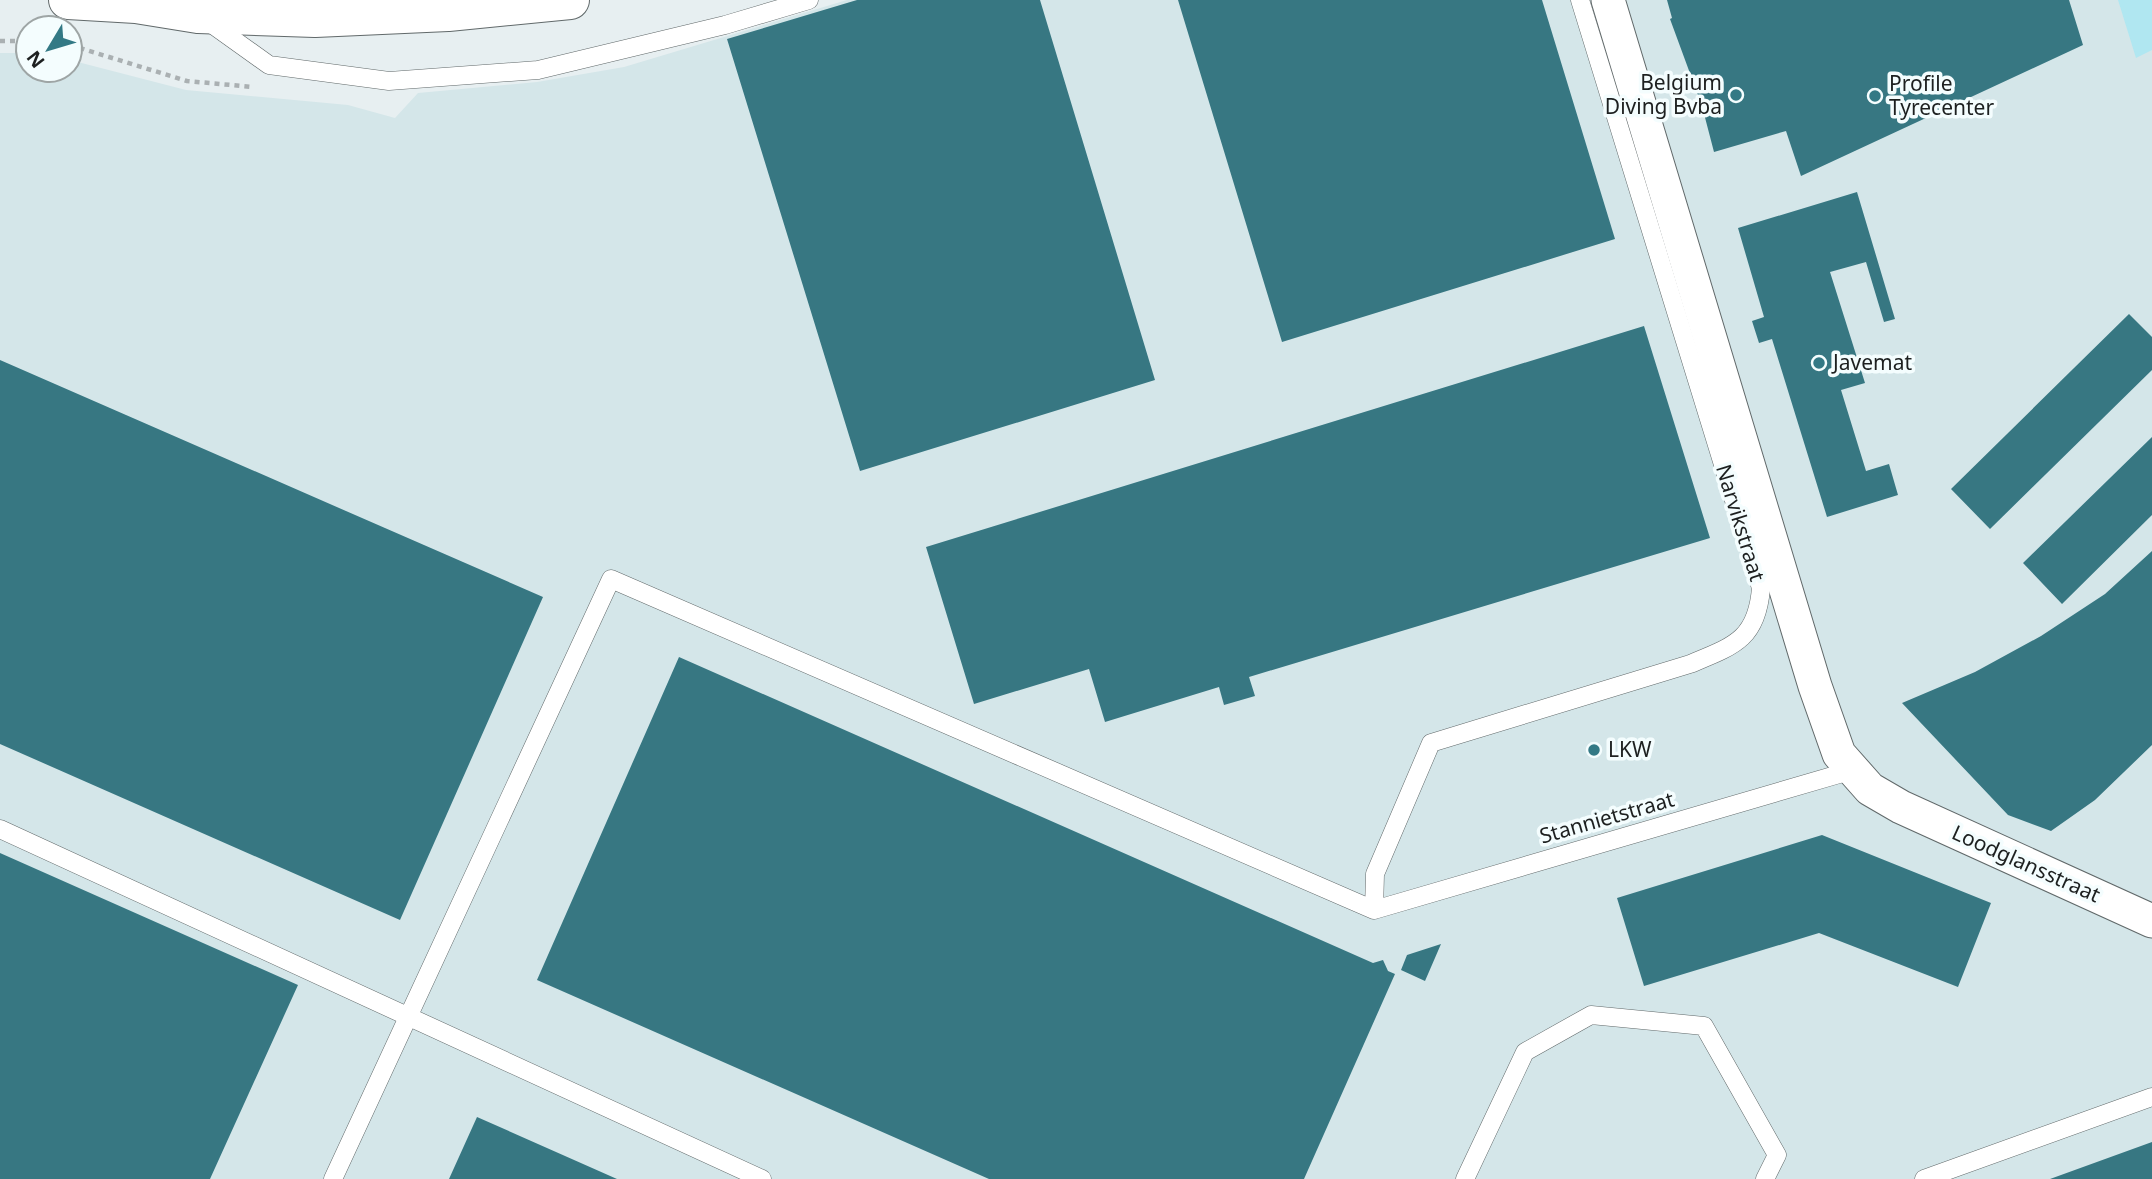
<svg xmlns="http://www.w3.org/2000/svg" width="2152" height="1179" viewBox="0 0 2152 1179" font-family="'Noto Sans',sans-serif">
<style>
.built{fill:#d4e6e9}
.green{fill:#b0e7f1}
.building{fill:#377782}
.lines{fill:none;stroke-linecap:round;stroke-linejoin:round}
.service-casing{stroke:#61696a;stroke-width:19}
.minor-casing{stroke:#61696a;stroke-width:35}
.tertiary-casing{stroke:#61696a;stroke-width:40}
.path{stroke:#aab0b2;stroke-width:4.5;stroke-dasharray:5 5;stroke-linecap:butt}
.service{stroke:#fff;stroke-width:18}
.minor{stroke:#fff;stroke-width:33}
.tertiary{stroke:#fff;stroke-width:38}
.poi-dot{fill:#337985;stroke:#f4fdfe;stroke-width:2.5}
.labels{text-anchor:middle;stroke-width:7;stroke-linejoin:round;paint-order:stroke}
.poi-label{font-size:21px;fill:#1d2020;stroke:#f4fdfe;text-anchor:start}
.street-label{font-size:21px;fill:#1d2020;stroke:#f4fdfe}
</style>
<rect width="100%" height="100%" fill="#e7eff1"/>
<path class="built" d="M847,0h1305v1179h-2152v-1126h28v17h42v-10l116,30 162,15 47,13 23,-25 119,-11 87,-15z"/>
<path class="green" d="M2118,0h34v50l-16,8z"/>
<path class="building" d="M857,0h183l115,380 -295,91 -133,-432z
M1178,0h364l73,239 -333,103z
M1667,0h402l14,45 -282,131 -15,-45 -72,21 -12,-46 -32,-87 2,-1z
M1857,192l38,127 -11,3 -18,-60 -36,10 35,111 -24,7 25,81 23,-7 9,31 -71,22 -55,-178 -13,4 -7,-22 12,-4 -26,-89z
M2129,314l23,23v33l-162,159 -39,-40z
M1644,326l66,212 -461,139 6,19 -31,9 -5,-18 -114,35 -16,-53 -115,35 -48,-157z
M0,360l543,237 -143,323 -400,-176z
M2152,437v78l-90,89 -39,-41z
M2152,551v194l-57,55 -44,31 -43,-16 -106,-112 73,-31 66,-36 64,-42z
M679,657l694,306 10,-3 5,11 7,3 -91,205h-315l-452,-199z
M1822,835l169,68 -33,84 -139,-54 -175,53 -27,-88z
M0,853l298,132 -88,194h-210z
M1441,944l-16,37 -24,-11 6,-15z
M477,1117l140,62h-168z
M2152,1142v37h-102z"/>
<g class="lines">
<defs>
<path id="service" d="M206,20l63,45 120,16 149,-11 187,-45 84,-25
M0,829l762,350
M1374,910l1,-36 56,-131 259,-79c44,-18 67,-25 71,-76l-181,-588
M1374,910l479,-140
M333,1179l278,-600 763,331
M1465,1179l60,-127 66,-37 113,11 73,129 -12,24
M1924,1179l228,-82"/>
<path id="minor" d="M1608,0l207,686 24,68 31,35 31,18 251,114"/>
<path id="tertiary" d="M68,0l68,4 62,10 117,4 133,-6 122,-12"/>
</defs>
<use href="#service" class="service-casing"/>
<use href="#minor" class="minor-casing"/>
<use href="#tertiary" class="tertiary-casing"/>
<path class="path" d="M0,41h28
M70,45l117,36 66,6"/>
<use href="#service" class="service"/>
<use href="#minor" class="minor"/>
<use href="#tertiary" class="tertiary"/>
</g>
<g class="poi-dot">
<circle cx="1736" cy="95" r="7"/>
<circle cx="1875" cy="96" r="7"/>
<circle cx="1819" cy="363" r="7"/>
<circle cx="1594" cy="750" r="7"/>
</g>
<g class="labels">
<g class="poi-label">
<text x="1722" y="90" text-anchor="end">Belgium<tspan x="1722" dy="24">Diving Bvba</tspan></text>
<text x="1889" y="91">Profile<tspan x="1889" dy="24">Tyrecenter</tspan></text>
<text x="1833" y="370">Javemat</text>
<text x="1608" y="757">LKW</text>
</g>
<g class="street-label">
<text transform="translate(1740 523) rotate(73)" y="7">Narvikstraat</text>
<text transform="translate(1607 818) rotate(-16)" y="7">Stannietstraat</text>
<text transform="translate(2026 864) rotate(24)" y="7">Loodglansstraat</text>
</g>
</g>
<g transform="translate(49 49) rotate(232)"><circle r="33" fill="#f4fdfe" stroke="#9ea5a5" stroke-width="2"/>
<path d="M0-5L12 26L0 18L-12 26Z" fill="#337985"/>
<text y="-10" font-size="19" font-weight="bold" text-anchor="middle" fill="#1d2020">N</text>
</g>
</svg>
